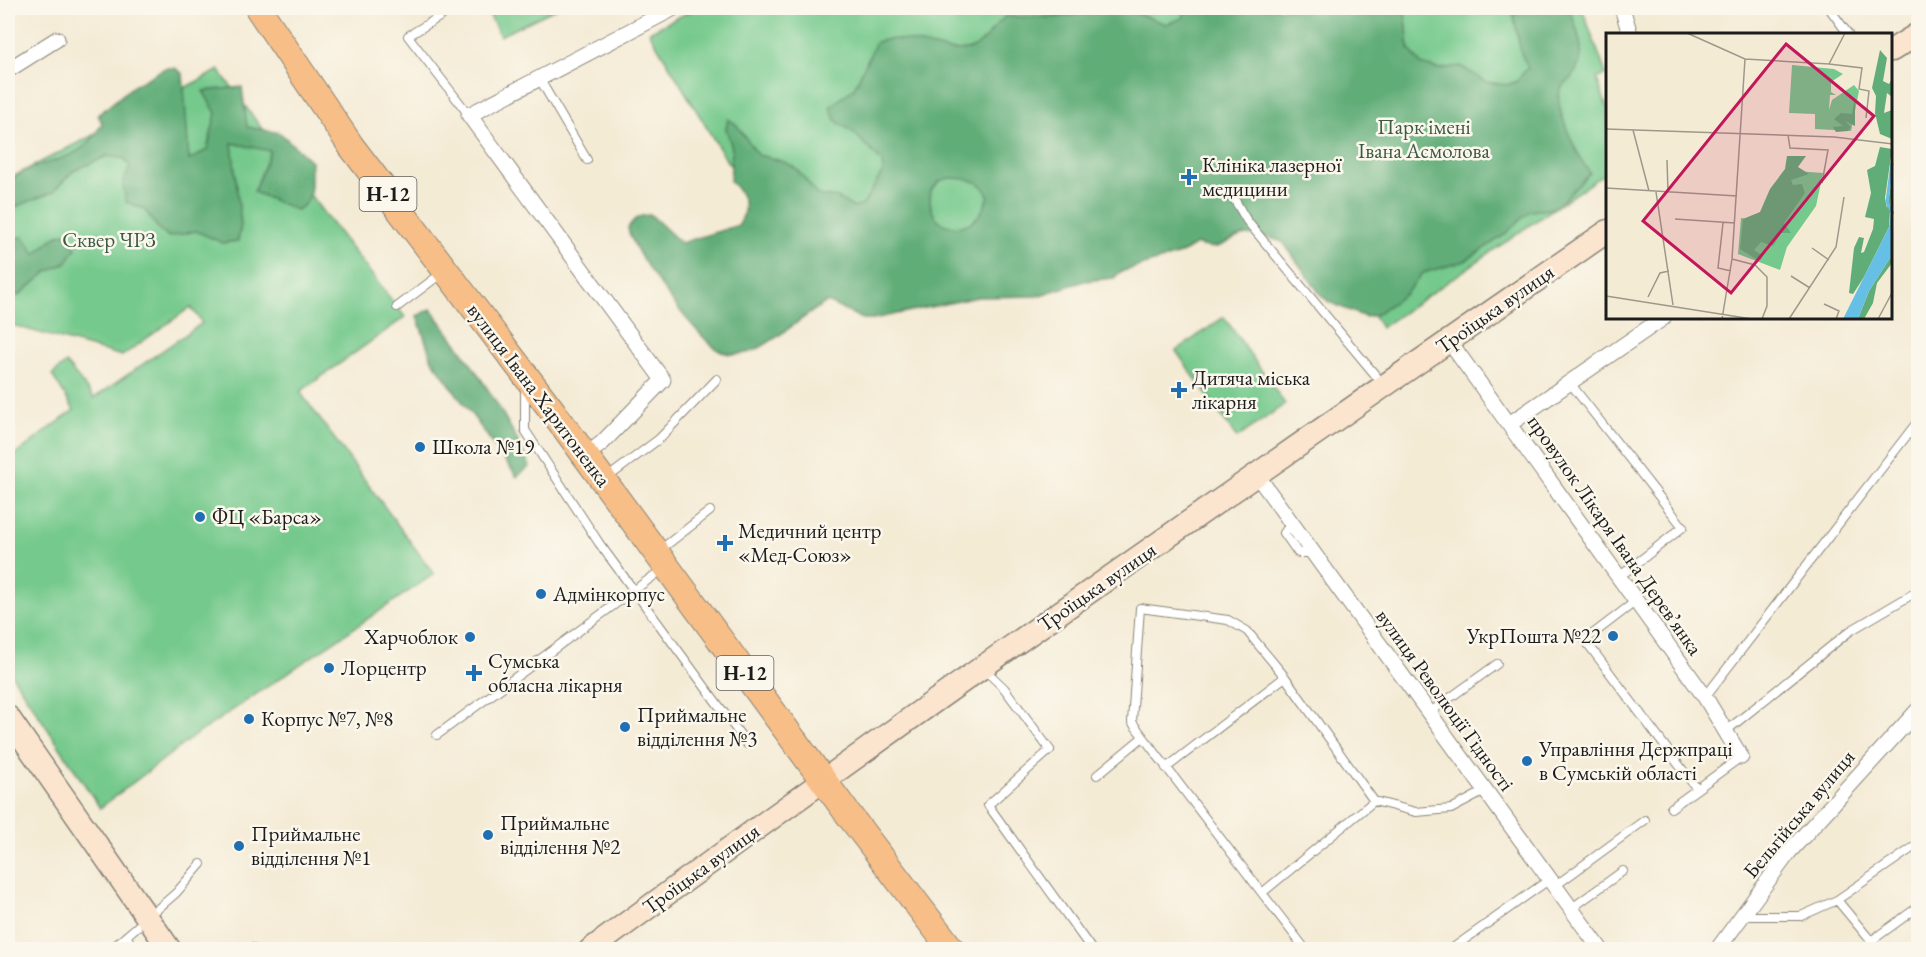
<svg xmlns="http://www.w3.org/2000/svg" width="1926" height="957" viewBox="0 0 1926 957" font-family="'EB Garamond',serif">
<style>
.green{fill:#75c98c;stroke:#487254;stroke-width:1.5}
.forest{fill:#60ad78;stroke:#3e644a;stroke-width:1.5;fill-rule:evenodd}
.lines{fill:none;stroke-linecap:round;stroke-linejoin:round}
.service-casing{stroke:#888478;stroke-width:10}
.minor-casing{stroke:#888478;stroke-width:17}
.secondary-casing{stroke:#888478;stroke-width:25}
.primary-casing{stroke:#888478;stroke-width:28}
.service{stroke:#fff;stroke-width:8}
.minor{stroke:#fff;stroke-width:15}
.secondary{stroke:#fce5cf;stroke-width:22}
.primary{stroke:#f7be87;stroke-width:26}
.poi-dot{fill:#1f6fb2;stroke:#fbf7ec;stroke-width:2}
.labels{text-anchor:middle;stroke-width:5;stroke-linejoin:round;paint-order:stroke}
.shield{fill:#fbf7ec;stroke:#5f5e5a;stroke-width:1.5}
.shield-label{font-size:20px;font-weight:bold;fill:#1c1c1c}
.park-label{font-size:21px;fill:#3b5943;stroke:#fbf7ec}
.poi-label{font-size:21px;fill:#1c1c1c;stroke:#fbf7ec;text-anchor:start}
.street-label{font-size:21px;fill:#1c1c1c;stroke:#fbf7ec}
.inset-river{fill:none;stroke:#66bfe4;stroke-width:3}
.inset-road{fill:none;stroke:#9e988b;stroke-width:1.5}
.view{fill:#c2185b;fill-opacity:0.15;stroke:#c2185b;stroke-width:3}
.inset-edge{fill:none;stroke:#1c1c1c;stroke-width:3}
</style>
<rect width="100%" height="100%" fill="#fbf7ec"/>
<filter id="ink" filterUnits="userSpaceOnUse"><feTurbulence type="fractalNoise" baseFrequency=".0167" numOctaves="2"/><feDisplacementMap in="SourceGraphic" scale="12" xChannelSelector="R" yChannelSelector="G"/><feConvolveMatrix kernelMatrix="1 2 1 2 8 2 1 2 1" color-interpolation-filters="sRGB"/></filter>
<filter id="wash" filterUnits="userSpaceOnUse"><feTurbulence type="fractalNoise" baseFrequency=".008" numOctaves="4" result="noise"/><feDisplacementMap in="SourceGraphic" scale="24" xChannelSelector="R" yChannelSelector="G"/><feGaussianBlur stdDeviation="1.35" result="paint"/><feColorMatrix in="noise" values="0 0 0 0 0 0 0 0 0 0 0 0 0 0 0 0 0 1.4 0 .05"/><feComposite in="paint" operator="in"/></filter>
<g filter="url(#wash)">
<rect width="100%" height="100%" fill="#f4ebd5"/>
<path class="green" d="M486,8h71l-57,28z
M696,8h886l24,66 -9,5 11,31v61l-227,157 -75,-128 -331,36 -194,-12 -53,-61 -79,-131z
M219,70l106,145 80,102 -105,75 134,182 -244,165 -90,69 -92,-139v-209l66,-50 -22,-35 14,-12 28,35 108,-75 -11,-16 -69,49 -114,-32v-145z
M1224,317l61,87 -48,34 -61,-87z"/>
<path class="forest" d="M1186,8h214l6,9 3,32 12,15 18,5 22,-3 25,16 20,3 9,-3 13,-14 -7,-15 -9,-45h50l9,5c8,23 18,43 0,65 -5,5 -12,10 -12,19 -1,18 20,62 31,76l-32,32 -8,4 -20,2 -27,25 -38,25 -42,12 -18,21 -30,21 -10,2 -36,-15 -9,-8 -37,-52c-11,-4 -31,-9 -42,-6 -19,6 -21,17 -45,8l-16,10 -60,18 -6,6 -30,3 -47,15 -59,1 -105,22h-10l-36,-17c-20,11 -61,46 -77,50 -9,3 -24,3 -32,-2 -23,-15 -85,-96 -90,-122 6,-10 12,-13 23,-13l30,28 58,-18c10,-18 6,-30 -9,-44l2,-33 -6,-19 2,-10 8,5 22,31c37,8 37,10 59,40l21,3 16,10 9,-3 20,-34 -1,-9 -28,-29 -18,-12 -6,-14 24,-19 22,-46c32,-11 66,16 94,7 15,-5 23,-23 35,-32h55l49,-7h19l38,14 17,-6zM949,178c18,0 33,1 40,19 -3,5 -5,12 -9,17 -18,23 -56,14 -49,-24l9,-9z
M165,68h10l8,6 6,86 18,-10 9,-37 -13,-22 39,-4 5,40 33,6 31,28c-1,19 5,41 -15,49l-42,-18 16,-41 -38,-8 9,82 -3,16 -15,2 -27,-12 -27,6 -8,-5 -17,-23 -18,-7 -3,-19 7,-16 -5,-8 -18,-3 -34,15 -20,21 -45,18v-28c36,-29 70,-12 94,-59l-4,-8 35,-29z
M65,233l11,15 -10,15 -19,9 -29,24 -10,-6v-43l6,-9 10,-1 11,17 21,-18z
M431,309c38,49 73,100 99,157l-13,11 -85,-117 -15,-44z"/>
</g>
<g filter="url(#ink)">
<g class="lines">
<defs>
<path id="service" d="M454,8l-46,28 61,79
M1829,8l19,26
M539,78l48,82
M1233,197l14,24 135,162
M397,307l45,-34
M1570,383l113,144 -64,50
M525,386v44l74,113 148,201
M607,478l52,-39 58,-60
M1291,523l-7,10 14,20h13
M660,550l50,-39
M1636,601l-51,39 112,149
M983,668l21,20 46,62 -62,55 104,145
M1705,697l213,-276
M1429,713l68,-49
M1726,731l124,-100 68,-40
M437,735l226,-166
M1166,768l119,-91
M1097,775l46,-38
M1671,808l70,-51
M1555,886l90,-66
M1262,893l-130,-171 8,-114 88,12 19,11 38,46 89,124
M1837,900l81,-56
M1572,908l51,-37
M1743,916h58l36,-16 34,41 47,-34
M126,936l9,14
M110,950l66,-57 25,-29
M249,950l3,-2
M1306,950l-44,-57 112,-92 42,11 35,-3 34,-18
M1450,950l100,-71"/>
<path id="minor" d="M1622,8l8,26
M8,70l49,-31
M1449,341l256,356 36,60
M1511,423l152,-105
M585,456l17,-13 61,-63 -194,-265 205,-107
M1256,474l345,476
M1717,950l72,-98 129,-142"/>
<path id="secondary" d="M1892,50l26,-16
M8,717l162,233
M590,950c335,-246 676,-483 1018,-719"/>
<path id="primary" d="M258,8l93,138 200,263 294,401 107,140"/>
</defs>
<use href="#service" class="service-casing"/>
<use href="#minor" class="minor-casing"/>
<use href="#secondary" class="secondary-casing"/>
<use href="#primary" class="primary-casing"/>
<use href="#service" class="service"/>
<use href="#minor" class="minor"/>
<use href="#secondary" class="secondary"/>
<use href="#primary" class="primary"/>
</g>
</g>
<g class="poi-dot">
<path d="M1186 168h6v6h6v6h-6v6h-6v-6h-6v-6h6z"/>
<path d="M1176 381h6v6h6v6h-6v6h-6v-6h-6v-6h6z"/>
<circle cx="420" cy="447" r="6"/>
<circle cx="200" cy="517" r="6"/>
<path d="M722 534h6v6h6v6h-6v6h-6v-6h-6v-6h6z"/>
<circle cx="541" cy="594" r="6"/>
<circle cx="1613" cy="636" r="6"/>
<circle cx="470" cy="637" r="6"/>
<circle cx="329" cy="668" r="6"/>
<path d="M471 664h6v6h6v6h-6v6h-6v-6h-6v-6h6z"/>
<circle cx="249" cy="719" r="6"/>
<circle cx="625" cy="727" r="6"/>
<circle cx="1527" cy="761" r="6"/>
<circle cx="488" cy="835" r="6"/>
<circle cx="239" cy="846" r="6"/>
</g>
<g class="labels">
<g class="shield">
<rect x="359.5" y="177" width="57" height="34" rx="4.5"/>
<rect x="716.5" y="656" width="57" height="34" rx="4.5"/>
</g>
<g class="shield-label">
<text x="388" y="201">Н-12</text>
<text x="745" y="680">Н-12</text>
</g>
<g class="park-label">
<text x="1424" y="134">Парк імені<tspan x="1424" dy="24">Івана Асмолова</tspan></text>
<text x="109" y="247">Сквер ЧРЗ</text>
</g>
<g class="poi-label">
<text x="1202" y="172">Клініка лазерної<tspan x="1202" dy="24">медицини</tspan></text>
<text x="1192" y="385">Дитяча міська<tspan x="1192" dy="24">лікарня</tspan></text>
<text x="432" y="454">Школа №19</text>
<text x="212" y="524">ФЦ «Барса»</text>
<text x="738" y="538">Медичний центр<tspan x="738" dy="24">«Мед-Союз»</tspan></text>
<text x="553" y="601">Адмінкорпус</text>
<text x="1601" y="643" text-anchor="end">УкрПошта №22</text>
<text x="458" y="644" text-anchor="end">Харчоблок</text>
<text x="488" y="668">Сумська<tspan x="488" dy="24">обласна лікарня</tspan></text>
<text x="341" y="675">Лорцентр</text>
<text x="637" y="722">Приймальне<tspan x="637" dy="24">відділення №3</tspan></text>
<text x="261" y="726">Корпус №7, №8</text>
<text x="1539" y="756">Управління Держпраці<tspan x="1539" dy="24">в Сумській області</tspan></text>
<text x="500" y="830">Приймальне<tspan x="500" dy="24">відділення №2</tspan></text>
<text x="251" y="841">Приймальне<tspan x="251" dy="24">відділення №1</tspan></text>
</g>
<g class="street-label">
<text transform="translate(1495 309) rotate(-35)" y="7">Троїцька вулиця</text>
<text transform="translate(539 395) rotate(53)" y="7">вулиця Івана Харитоненка</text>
<text transform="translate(1615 535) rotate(55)" y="7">провулок Лікаря Івана Деревʼянка</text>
<text transform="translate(1097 587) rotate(-35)" y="7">Троїцька вулиця</text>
<text transform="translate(1445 700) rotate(54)" y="7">вулиця Революції Гідності</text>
<text transform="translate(1799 814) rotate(-50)" y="7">Бельгійська вулиця</text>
<text transform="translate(701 869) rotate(-36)" y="7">Троїцька вулиця</text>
</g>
</g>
<g transform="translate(1606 33)">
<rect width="286" height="286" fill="#f4ebd5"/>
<path d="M186,32l42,4 9,5 -12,8v10l5,3h-6l-1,15 3,-10 22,-15 5,6 -8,40 -36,-2v-15l-26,-1zM189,138l28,2 -7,33 -29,41 -7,23 -42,-16 3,-36 17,3z" fill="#75c98c"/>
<path d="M274,17l7,8 -4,23 6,3 3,-5v18l-5,-4 -3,20 8,-3v29l-12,-5 -5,-21 1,-17 -4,-8zM249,64v29l-10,-5 6,6 -3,4 -12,1 -3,-5 10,-1 -9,-7 7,-6 11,1zM274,114l12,2 -7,49 2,10 5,-28 -3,47 -25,50 -11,17 -4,-1 5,-45 5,-11 5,1 -3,15 3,-1 9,-23 1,-10 -9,-2 6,-24 -4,-23 8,-4zM181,123h19l-8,11 11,7 -18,6 2,5 9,-1 3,9 -21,30 7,10h-10l-8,13 -12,-4 -7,8 8,5 -1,5 -5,-1 -16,-10 3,-30 17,-7 10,-23 15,-20zM286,222v8l-15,20 -4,20 -9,16h-6l11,-28z" fill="#60ad78"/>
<path d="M286,171v51l-23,36 -11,28h-15l46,-92z" fill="#66bfe4"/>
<path class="inset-river" d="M286,130l-5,39 6,12"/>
<path class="inset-road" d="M81,0l58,26 84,5 16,-31M223,31l33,4 -3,21 10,2 -3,27M0,96l228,8 59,7M27,97l16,61M182,102l2,13 38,2 -6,33M61,127l1,32M0,155l131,8M50,159l17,113M69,186l60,4M117,190l-5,45 13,3M206,215l17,12M126,226l23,6 12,12v29l-5,13M185,243l19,12M0,263l146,23M42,264l12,-24 9,-2M218,271l15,7 -3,8M116,286l10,-60 13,-200M183,286l47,-72 8,-50M272,286l15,-28"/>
<path class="view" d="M180,11l88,72 -143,177 -88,-72z"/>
<rect width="286" height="286" class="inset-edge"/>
</g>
<rect width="1926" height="957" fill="none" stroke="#fbf7ec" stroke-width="30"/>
</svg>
